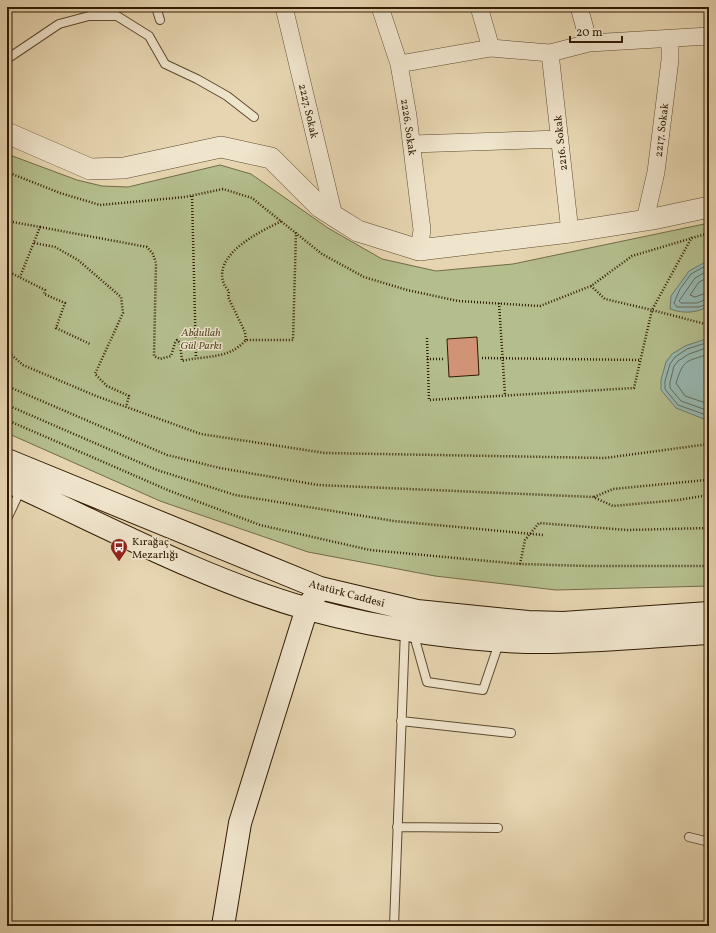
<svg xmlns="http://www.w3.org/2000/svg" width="716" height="933" viewBox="0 0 716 933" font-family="Vollkorn,serif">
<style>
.green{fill:#b4bd8c;stroke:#726c47}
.water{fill:#97b8b1;stroke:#6e796b}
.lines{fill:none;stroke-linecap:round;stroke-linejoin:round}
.shore{stroke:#646a5a;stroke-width:1}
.building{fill:#d09375;stroke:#311b02}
.service-casing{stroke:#5e4a2e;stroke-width:10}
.minor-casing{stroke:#5e4a2e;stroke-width:18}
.tertiary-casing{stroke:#5e4a2e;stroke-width:22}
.secondary-casing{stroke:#311b02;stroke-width:24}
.path{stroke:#311b02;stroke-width:2.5;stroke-dasharray:1 2;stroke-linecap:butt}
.service{stroke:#efe4cc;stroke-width:8}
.minor{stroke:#efe4cc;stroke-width:17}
.tertiary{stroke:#efe4cc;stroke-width:21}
.secondary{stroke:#efe4cc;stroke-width:22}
.labels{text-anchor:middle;stroke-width:3;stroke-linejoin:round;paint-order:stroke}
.street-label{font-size:11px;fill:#311b02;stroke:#efe4cc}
.park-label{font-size:11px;font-style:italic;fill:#584c2b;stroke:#efe4cc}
.poi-label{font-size:11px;fill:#311b02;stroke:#efe4cc;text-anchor:start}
</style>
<rect width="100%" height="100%" fill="#e6d5b0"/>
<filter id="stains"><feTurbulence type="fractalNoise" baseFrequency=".005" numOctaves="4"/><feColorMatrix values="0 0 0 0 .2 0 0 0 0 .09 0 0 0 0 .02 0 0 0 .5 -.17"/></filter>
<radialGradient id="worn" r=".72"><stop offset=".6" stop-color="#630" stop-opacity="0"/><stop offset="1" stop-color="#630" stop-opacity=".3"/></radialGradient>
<path class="green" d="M7,154l70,26 25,6 26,1 92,-22 31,9 77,54 54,31 54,12 77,-7 196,-41v363l-153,4 -121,-14 -127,-24 -148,-51 -153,-68z"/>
<path class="water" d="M709,260v46c-12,7 -25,8 -39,3l1,-13 18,-25z
M709,338v83l-33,-13 -15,-18v-10l5,-18 6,-8 13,-8z"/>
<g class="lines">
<path class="shore" d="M709,264l-18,10 -11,15 -6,14 3,4h22l10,-4
M709,270l-14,8 -16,23 2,2h16l12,-5
M709,277l-10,5 -9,13 5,2 14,-5
M709,342l-22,7 -12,8 -5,7 -5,17v8l13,16 31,11
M709,347l-20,7 -11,7 -4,5 -4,16v6l11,13 28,10
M709,354c-23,8 -25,4 -33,29l9,13 24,8"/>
</g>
<path class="building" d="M477,337l2,38 -30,2 -2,-38z"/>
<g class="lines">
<defs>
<path id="service" d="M156,7l4,13
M7,59l52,-35 30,-8h28l32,20 16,28 32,15 30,17 27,21
M7,519l14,-30
M413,632l14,50 56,8 16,-47
M401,721l110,12
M397,827l101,1
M689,837l20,5
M394,926l11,-296"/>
<path id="minor" d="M284,7l50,209
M380,7l19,57 9,52 14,114 -3,20
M479,7l12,41
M579,7l10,36
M550,53l20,179
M399,64l92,-16 59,5 39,-10 120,-7
M412,144l148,-5
M645,220l11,-48 14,-112v-21"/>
<path id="tertiary" d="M7,133l83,36 34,-1 97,-21 50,11 49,49 14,9 24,15 61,19 151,-18 83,-13 56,-12"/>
<path id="secondary" d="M7,460l313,128 97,23 111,11 35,1 146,-10
M7,481c99,45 196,98 301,128 73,20 167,34 243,33 53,-1 106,-6 158,-9
M223,926l17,-103 67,-215 8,-12"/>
</defs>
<use href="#service" class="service-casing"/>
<use href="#minor" class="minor-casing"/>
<use href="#tertiary" class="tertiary-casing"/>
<use href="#secondary" class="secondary-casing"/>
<path class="path" d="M7,172l53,21 40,12 85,-8 38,-8 29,9 70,56 42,23 43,13 51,11 82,5 51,-20 41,-30 77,-23
M192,196l4,162
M7,221l33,6 -20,50
M40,227l107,20 6,7 3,9 -2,93 6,3 11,-3 4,-13 2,-3 3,3 2,18c24,-6 46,-1 64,-21h47l3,-108
M692,237l-40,73 57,15
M34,243l21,4 23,13 43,37 2,16 -28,61 12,12 22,10 -3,11
M7,271l38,19 -1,4 21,9 -9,25 34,16
M499,303l6,92
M427,338l2,62 205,-12 18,-78 -47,-11 -14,-13
M246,340l-1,-8 -17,-35 1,-5c-1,-3 -4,-5 -5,-8 -12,-30 37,-53 58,-63
M7,351l16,14 73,31 105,38 124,19 280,5 104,-14
M482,358l158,2
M427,359h18
M7,386l160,69 53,13 98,17 275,12 20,9 65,-6 31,-5
M7,405l150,65 78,25 159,26 149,14
M7,420l163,71 90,34 110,25 150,14 68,2h121
M594,497l19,-8 93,-9 3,1
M520,564l5,-24 14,-17 88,7 82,-2"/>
<use href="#service" class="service"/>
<use href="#minor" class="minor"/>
<use href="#tertiary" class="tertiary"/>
<use href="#secondary" class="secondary"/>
</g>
<defs>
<symbol id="bus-pin" viewBox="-11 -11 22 30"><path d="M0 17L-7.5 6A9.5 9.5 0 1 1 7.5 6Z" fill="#8f2418" stroke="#efe4cc"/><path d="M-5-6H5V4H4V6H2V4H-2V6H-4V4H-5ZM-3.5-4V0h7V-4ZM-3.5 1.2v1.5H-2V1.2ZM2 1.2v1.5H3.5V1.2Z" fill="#fff"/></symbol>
</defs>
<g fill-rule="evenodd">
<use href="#bus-pin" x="109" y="537" width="20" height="27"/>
</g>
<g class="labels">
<g class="street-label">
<text transform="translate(309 111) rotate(77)" y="4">2227. Sokak</text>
<text transform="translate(409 127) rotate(82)" y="4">2226. Sokak</text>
<text transform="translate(661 130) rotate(-83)" y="4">2217. Sokak</text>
<text transform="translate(560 143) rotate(-96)" y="4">2216. Sokak</text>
<text transform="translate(347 593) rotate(15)" y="4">Atatürk Caddesi</text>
</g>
<g class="park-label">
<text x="201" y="336">Abdullah<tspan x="201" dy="13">Gül Parkı</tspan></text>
</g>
<g class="poi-label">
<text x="132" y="545">Kırağaç<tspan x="132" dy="13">Mezarlığı</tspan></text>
</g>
</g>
<rect width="716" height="933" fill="none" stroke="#e6d5b0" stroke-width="24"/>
<rect x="8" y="8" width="700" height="917" fill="none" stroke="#311b02" stroke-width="2"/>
<rect x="12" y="12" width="692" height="909" fill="none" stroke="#311b02"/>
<path d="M570 36v6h52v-6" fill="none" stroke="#311b02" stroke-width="2"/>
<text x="576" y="36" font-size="12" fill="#311b02" stroke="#efe4cc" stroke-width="3" paint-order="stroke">20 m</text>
<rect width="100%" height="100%" filter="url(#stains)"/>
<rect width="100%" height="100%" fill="url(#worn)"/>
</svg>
